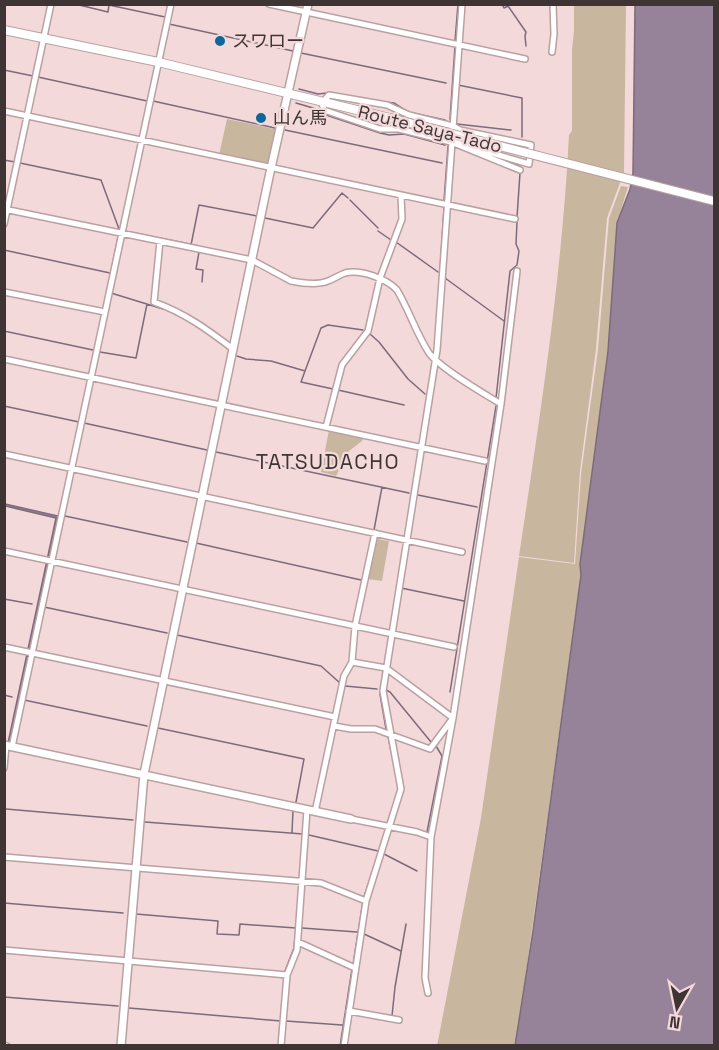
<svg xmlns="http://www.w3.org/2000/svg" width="719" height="1050" viewBox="0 0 719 1050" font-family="'Space Grotesk','Noto Sans JP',sans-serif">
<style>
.green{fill:#c9b69f}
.water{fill:#968399;stroke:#7c6b7b;stroke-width:1.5}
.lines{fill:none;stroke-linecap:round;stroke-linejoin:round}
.stream{stroke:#7c6b7b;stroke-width:1.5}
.minor-casing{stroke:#b9a1a1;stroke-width:8}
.tertiary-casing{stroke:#b9a1a1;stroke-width:10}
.secondary-casing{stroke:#b9a1a1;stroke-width:10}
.minor{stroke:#fff;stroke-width:5}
.tertiary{stroke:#fff;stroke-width:7}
.secondary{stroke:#fff;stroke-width:8}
.secondary-bridge-casing{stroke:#b9a1a1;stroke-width:10;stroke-linecap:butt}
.secondary-bridge{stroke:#fff;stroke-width:8}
.poi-dot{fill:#0b6898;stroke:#f4d9da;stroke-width:2}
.labels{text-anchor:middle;stroke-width:4.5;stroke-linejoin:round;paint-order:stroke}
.poi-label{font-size:18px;fill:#3e3434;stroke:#f4d9da;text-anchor:start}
.street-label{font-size:18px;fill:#3e3434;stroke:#f4d9da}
.quarter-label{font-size:21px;letter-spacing:1.5px;fill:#3e3434;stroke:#f4d9da}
</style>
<rect width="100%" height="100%" fill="#f4d9da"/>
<path class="green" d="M574,5h52l-2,167 -17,46 -11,131 -16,122 -6,92 -55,-7c21,-140 43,-280 50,-421l3,-4v-81l2,-20z
M227,119l48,10 -6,35 -3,1 -47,-10z
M621,186l7,1 -11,36 -9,128 -28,213 1,11 -65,470 -79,1 44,-228 38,-261 56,7 6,-90 17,-125 11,-131z
M329,430l35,7 -2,4 -13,10 -13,25 -15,-4z
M376,539l13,2 -7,40 -14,-2z"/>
<path class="water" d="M635,5h79v1040l-199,1 18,-115 48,-356 -1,-11 28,-213 9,-128 13,-34 3,-15z
M5,504l53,12 -48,227h-2l48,-225 -51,-12z"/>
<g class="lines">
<path class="stream" d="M75,4l33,8 1,-7 56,12
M502,4l2,4 4,-2 18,26 -1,4 1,10
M170,20l-1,4 124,27
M455,41l3,-37
M301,53l145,30
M4,70l29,6
M38,77l109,24
M458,85l64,13v39
M299,89l19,5 9,-1
M153,101l122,27
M385,102l9,1 14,9
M296,103l17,5 13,7 54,18 9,2 15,-1 41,11
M413,113l32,7
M450,119l5,-73
M457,124l54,6
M285,130l157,33
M454,146l66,27 -3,44
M4,160l11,2
M20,163l81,17 18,49
M350,200l28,28
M444,201l4,-55
M265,218l48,10 29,-35 6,5
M125,231l74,15
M378,231l13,9
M396,242l42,30
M191,245l8,-40 58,11
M4,250l106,23
M199,252l-3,17 7,1 -1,12
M445,278l59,43
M107,292l11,-55
M111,293l52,16
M437,321l7,-113
M4,331l89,19
M370,334l9,8 29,37 17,15
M212,336l8,7
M100,352l36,6 11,-54
M237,356l9,3 25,2 34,10 16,-43 7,-3 35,5
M305,371l-4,11 32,7
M338,390l66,15
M496,398l14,-127 7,-6 2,-14 -3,-7 1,-22
M4,406l75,16
M84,423l123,27
M216,452l193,41
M418,495l59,12
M65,516l122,26
M374,530l8,-43
M196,543l165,37
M401,588l63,13
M4,599l28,5
M44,607l123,26
M177,635l144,31 19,17
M345,686l32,3
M386,690l4,2 41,50
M450,692l46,-286
M380,694l6,35
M4,695l8,2
M24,700l123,26
M158,728l146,31 -8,43
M388,736l3,15
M6,809l127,11
M145,822l158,12
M292,832l1,-21
M427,832l15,-76 -6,-10
M309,835l69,16
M384,854l33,17
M364,897l13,-39
M4,903l119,10
M136,914l82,7 -1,13 22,1 1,-11 56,4 -2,20 -9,23
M302,928l55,4
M364,934l37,17
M353,965l10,-64
M4,997l114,9
M129,1008l152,13
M392,1016l3,-29 11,-63
M286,1021l56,4
M340,1046l12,-77"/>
<defs>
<path id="minor" d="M269,4l256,55
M552,52l2,-18 -1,-30
M4,111l511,108
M451,141l78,23 2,-19 -71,-15 -7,-4 -44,-11 -22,-10 -58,-10 -7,8 2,7 56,19h19l52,13 69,28
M4,209l248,51 39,21c10,2 27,4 37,0 6,-2 11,-6 17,-8 16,-4 42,6 52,17 12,20 19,43 32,63 12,16 54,40 72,51
M4,224l47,-220
M160,241l-6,61c31,11 54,28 79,47
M4,292l101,20
M4,359l481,102
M326,427l16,-62 26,-34 12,-53 22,-59 -1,-24
M4,454l458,98
M4,551l450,96
M4,647l331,70
M334,726l17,3h24l55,20 23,-31 -67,-50 -34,-6
M12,747l159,-743
M4,768l2,-23
M315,812l29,-136 8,-14 3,-36 20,-93
M351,819l66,13 14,5
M4,857l317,26 45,18
M298,942l57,26
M4,950l283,25
M428,993l-3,-15 6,-141 22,-119 48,-314 16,-133
M349,1011l50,9
M4,1045l3,1
M281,1046l6,-71 10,-25 10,-140
M344,1046l22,-145 35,-112 -18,-98 54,-341 25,-346"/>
<path id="tertiary" d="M4,745l347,74
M121,1046l23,-272 125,-597 39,-173"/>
<path id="secondary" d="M4,30l154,32 232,56"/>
</defs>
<use href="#minor" class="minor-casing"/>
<use href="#tertiary" class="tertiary-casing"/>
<use href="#secondary" class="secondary-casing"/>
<use href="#minor" class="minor"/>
<use href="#tertiary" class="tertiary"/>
<use href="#secondary" class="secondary"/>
<defs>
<path id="secondary-bridge" d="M390,118l324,83"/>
</defs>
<use href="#secondary-bridge" class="secondary-bridge-casing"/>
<use href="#secondary-bridge" class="secondary-bridge"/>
</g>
<g class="poi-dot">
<circle cx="220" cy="41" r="6"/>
<circle cx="261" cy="118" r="6"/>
</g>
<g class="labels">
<g class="poi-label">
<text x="232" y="47">スワロー</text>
<text x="273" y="124">山ん馬</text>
</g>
<g class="street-label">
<text transform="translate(430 129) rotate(14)" y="6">Route Saya-Tado</text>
</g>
<g class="quarter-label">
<text x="328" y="469">TATSUDACHO</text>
</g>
</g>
<rect width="719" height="1050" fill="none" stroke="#3e3434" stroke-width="12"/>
<g transform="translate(677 1008) rotate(189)" stroke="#f4d9da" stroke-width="4.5" paint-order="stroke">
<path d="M0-4.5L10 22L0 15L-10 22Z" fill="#3e3434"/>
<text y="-9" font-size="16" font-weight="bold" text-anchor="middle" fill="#3e3434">N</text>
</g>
</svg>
